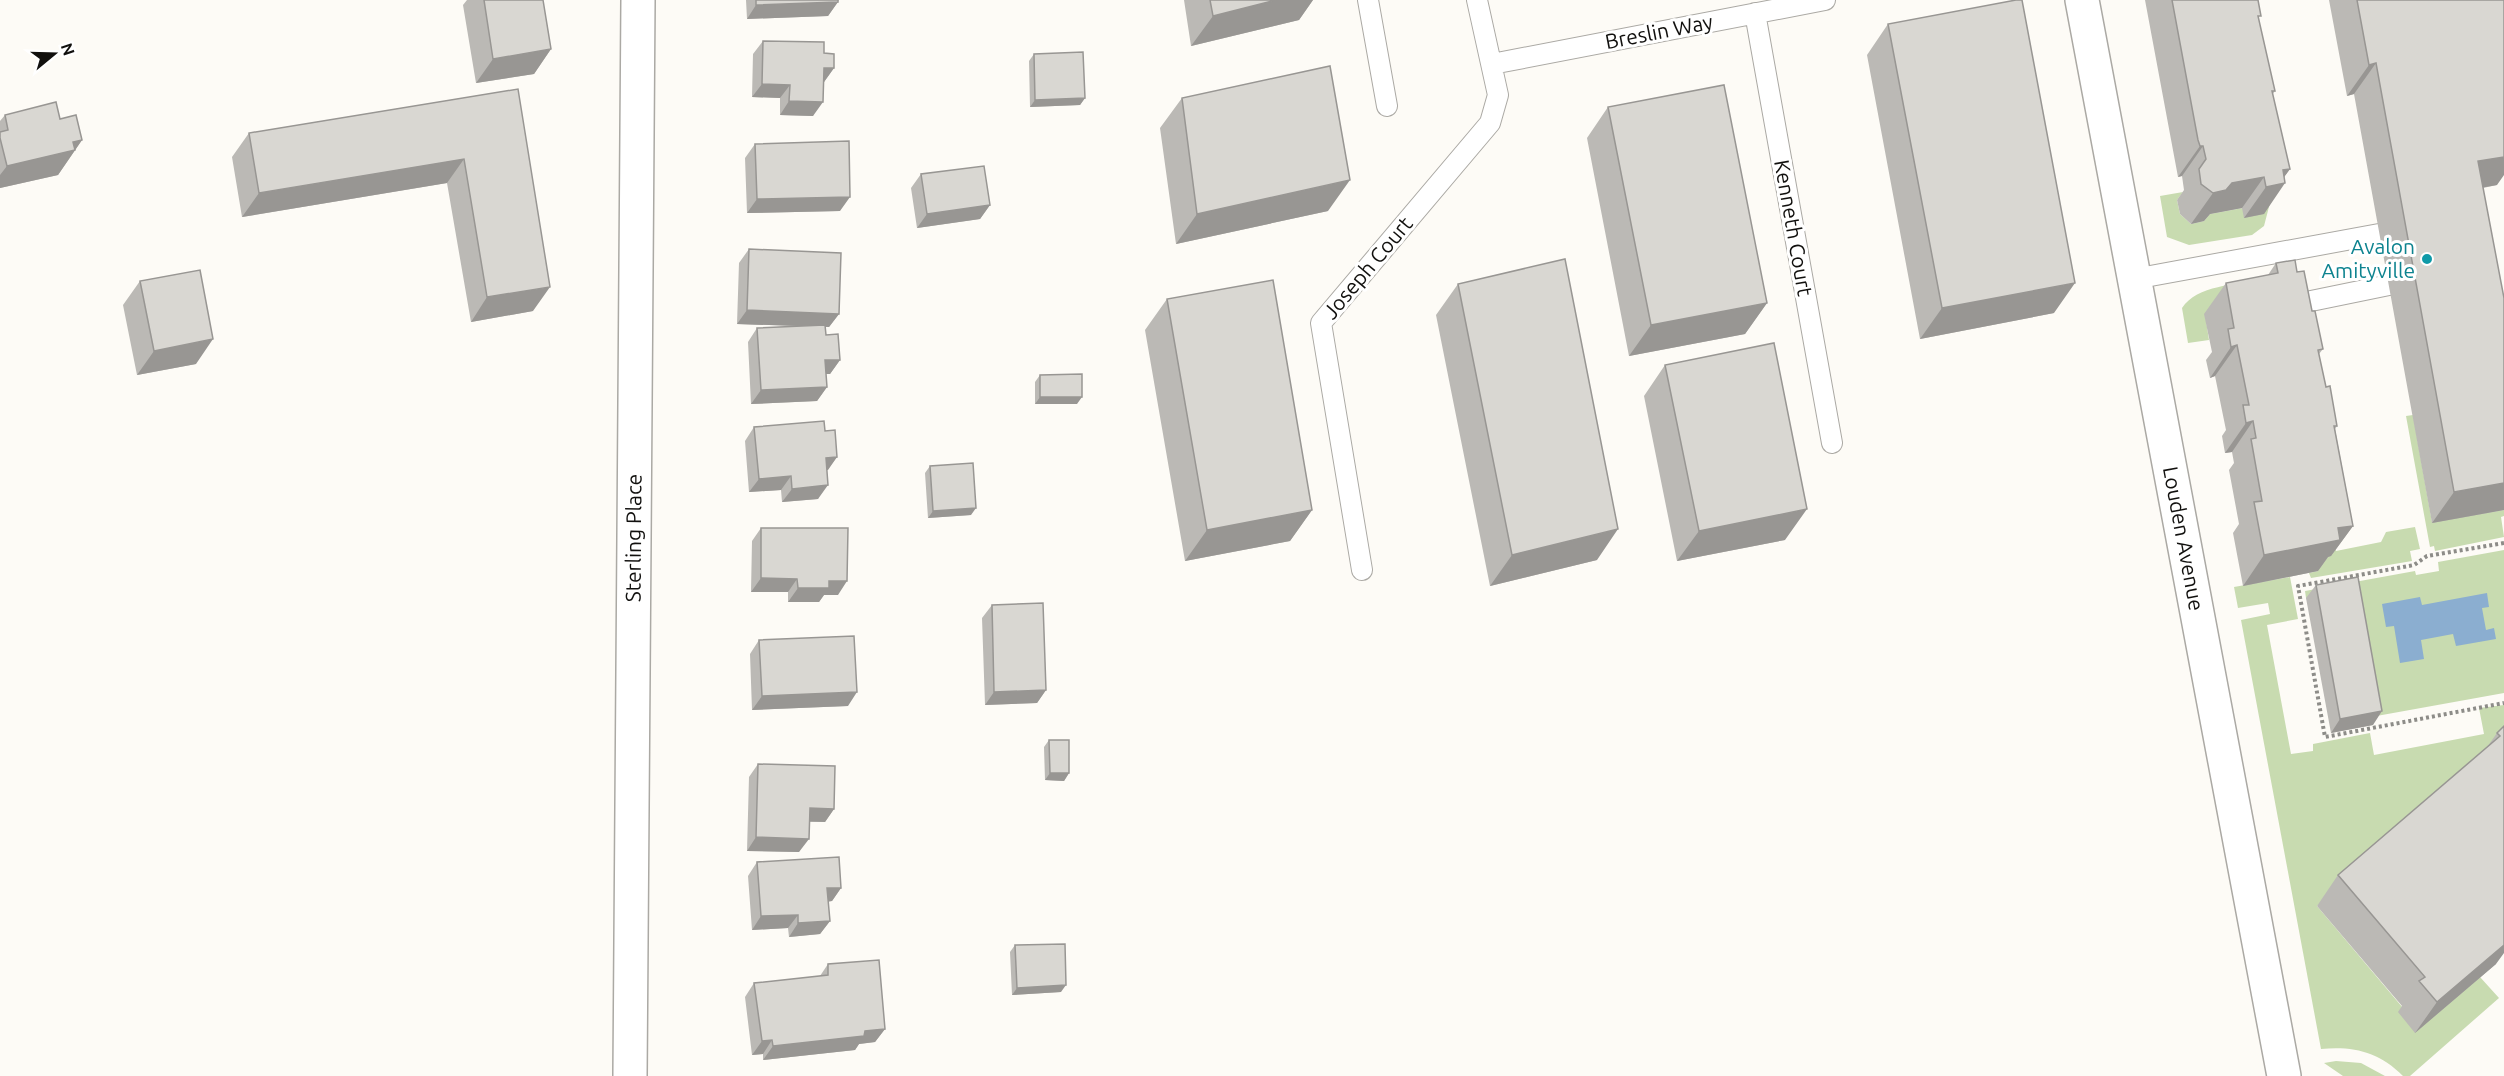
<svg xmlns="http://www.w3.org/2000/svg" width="2504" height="1076" viewBox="0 0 2504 1076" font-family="Ubuntu,sans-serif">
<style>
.green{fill:#c8dbb0}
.water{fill:#8baed0}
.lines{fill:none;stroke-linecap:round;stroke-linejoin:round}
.service-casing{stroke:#aba9a4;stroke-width:22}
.minor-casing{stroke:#aba9a4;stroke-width:36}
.tertiary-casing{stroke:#aba9a4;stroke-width:36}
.path{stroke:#8d8c88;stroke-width:4;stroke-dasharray:3 3;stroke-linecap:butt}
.service{stroke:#fff;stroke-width:20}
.minor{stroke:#fff;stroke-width:33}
.tertiary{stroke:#fff;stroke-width:33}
.wall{fill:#bbb9b5}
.shaded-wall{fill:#989693}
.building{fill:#d9d7d2;stroke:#989693;stroke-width:1.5}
.culture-dot{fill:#0f9aa8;stroke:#fff;stroke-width:2}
.labels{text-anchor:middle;stroke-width:6;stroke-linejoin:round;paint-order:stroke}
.street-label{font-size:21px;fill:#11100e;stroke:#fff}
.culture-label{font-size:21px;fill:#0d838f;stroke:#fff;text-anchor:end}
</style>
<rect width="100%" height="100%" fill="#fdfbf6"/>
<path class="green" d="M2183,192l-6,8 3,14 11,10 13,-3 6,-7 60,-11 -6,23 -12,9 -63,10 -22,-8 -7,-41z
M2262,279l-57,35 4,26 -21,3 -6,-35c15,-23 54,-23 80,-29z
M2413,415l19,107 72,-12v6l-3,1 3,20 -69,14 -1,-5 -4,1 -24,-131z
M2415,527l5,22 -10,2 2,10 -101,17 -2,-5 9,-2 14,-38 4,18 45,-9 5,-10z
M2504,550v143l-133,24 -65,-119 -1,-7 110,-20 1,4 23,-4 -1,-9z
M2290,577l8,42 -31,6 24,129 22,-3v-7l57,-11 4,22 110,-21 -5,-26 25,-3v34l-187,167 86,102 77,-31 19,21 -89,78h-7c-24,-24 -49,-30 -82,-27l-80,-429 29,-6 -2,-11 -30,5 -4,-21z
M2336,1061l25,2 24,13h-42l-19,-13z"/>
<path class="water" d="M2487,593l2,14 -7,1 4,22 8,-2 2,11 -40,7 -3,-12 -32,6 3,19 -24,4 -6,-37 -8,1 -4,-23 38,-7 2,8z"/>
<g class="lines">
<defs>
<path id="service" d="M1368,0l19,106
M1755,13l77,430
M1492,64l333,-64
M2134,279l245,-45
M2311,301l78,-16
M1362,570l-41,-247 169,-200 8,-28 -21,-95"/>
<g id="minor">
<path id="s1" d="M630,1076l8,-1076"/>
</g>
<g id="tertiary">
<path id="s2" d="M2082,0l202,1076"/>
</g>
</defs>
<use href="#service" class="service-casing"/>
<use href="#minor" class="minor-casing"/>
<use href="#tertiary" class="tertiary-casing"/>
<path class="path" d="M2504,543l-77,13 -13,9 -116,21 27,151 179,-34"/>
<use href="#service" class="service"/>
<use href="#minor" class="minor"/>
<use href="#tertiary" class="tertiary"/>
</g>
<path class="wall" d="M467,0h76l8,49 -17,25 -58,9 -13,-78z
M746,0h93l-11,16 -81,3z
M1184,0h129l-14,20 -108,26z
M2145,0h113v20l17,71 -3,4 18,74 -6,8 -20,37 -20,4 -2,-10 -32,6 -6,7 -13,3 -11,-10 -3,-14 7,-10 -2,-14 -4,1z
M2329,0h175l-7,185 -14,3 21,110v212l-72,13 -78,-429 -7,2z
M1888,24l166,289 -134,26 -53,-284z
M763,41l61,12 10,15 -10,14h-1l-10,34 -33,-1v-17l-28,-1 1,-43z
M1034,54l51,44 -5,7 -50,2 -1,-46z
M518,89l15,222 -62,11 -24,-139 -205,34 -10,-60 17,-24z
M1182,98l146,113 -152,33 -16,-116z
M1608,107l159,196 -22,31 -116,22 -42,-218z
M5,115l55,4 22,21 -24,35 -58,13v-67z
M755,144l85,67 -93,2 -2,-55z
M921,174l69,31 -10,14 -63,9 -6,-40z
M749,249l90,65 -10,13h-3v8l14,25 -10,14h-4l1,13 -10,14 -66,3 -3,-62 9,-14 38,-2 -58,-2 2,-61z
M2276,263l21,9 15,39 11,38 -4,5 7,33 11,39 -2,3 18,97 -22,30 -3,1 -10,14 -75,15 -10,-53 6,-9 -10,-54 5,-7 -2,-11 -7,1 -3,-17 4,-6 -11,-54 -5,2 -4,-18 6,-8 -8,-38 22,-31 42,-8z
M140,281l56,83 -59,11 -14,-70z
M1458,284l139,276 -107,26 -54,-271z
M1167,299l145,211 -22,31 -105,20 -40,-231z
M1665,365l120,175 -108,21 -33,-165z
M1040,375l37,29h-42v-22z
M754,427l71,4 12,26 -10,13 -9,29 -36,3 -1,-12 -32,2 -4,-51z
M930,466l41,49 -43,3 -3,-45z
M761,528l77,67h-14l-5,7h-31v-10h-37l1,-51z
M2316,585l57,140 -42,8 -25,-135z
M992,605l54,85 -9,13 -52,2 -3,-87z
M759,640l89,66 -96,4 -2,-56z
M2504,726l-8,238 -81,69 -17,-21 4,-6 -85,-100 21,-31 147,-125 12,-17z
M1049,740l20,33 -5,8 -19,-1 -1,-33z
M758,764l76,45 -9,13h-16l-10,30 -52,-1 2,-74z
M757,862l84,26 -9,13 -4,1 2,19 -10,13 -31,3 -1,-9 -36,2 -4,-54z
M1015,945l46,47 -49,3 -2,-43z
M828,964l57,65 -10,13 -16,2 -4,6 -92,10v-6l-11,1 -7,-58 9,-14 66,-7z"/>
<path class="shaded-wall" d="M1276,0h37l-14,20 -108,26 22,-30z
M838,2l-10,14 -81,3 9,-14z
M551,49l-17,25 -58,9 17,-24z
M2376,63l-22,31 -7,2 22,-31z
M824,68h10l-10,14 -10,-1z
M762,84l28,1 -10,13 -28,-1z
M1085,98l-5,7 -50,2 5,-7z
M789,101l34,1 -10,14 -33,-1z
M82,140l-24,35 -58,13v-13l7,-9 66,-24z
M2200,146h3l-21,30 -4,1z
M2504,157v18l-7,10 -40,7 21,-31z
M464,159l-17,24 -205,34 17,-24z
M2290,169l-11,15 6,-1 -21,31 -20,4 22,-31 17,-17z
M2264,177l-22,31 -32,6 -6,7 -13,3 22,-31 19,-10z
M1350,180l-22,31 -152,33 21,-30z
M850,197l-10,14 -93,2 10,-14z
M990,205l-10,14 -63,9 10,-14z
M2075,283l-21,30 -134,26 22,-31z
M550,287l-17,24 -62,11 16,-25z
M1767,303l-22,31 -116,22 22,-31z
M747,310l92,4 -10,13 -92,-3z
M213,339l-17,25 -59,11 17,-24z
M2237,345l-22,31 -5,2 21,-31z
M825,360h15l-10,14h-15z
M827,387l-10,14 -66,3 10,-14z
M1040,397h42l-5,7h-42z
M2253,421l-21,31 -7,1 21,-30z
M837,457l-9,13 -12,1 10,-13z
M791,476l-10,14 -32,2 10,-13z
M2504,483v27l-72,13 22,-31z
M828,485l-10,14 -36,3 10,-13z
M976,508l-5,7 -43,3 5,-7z
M1807,509l-22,31 -108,21 22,-30z
M1312,510l-22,31 -105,20 22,-31z
M2353,526l-22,30 -3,1 -10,14 -75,15 21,-31 74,-27z
M1618,529l-21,31 -107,26 22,-31z
M761,578l36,1 -9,13h-37z
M829,581h18l-9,14h-14l-5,7h-31l10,-14z
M1046,690l-9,13 -52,2 9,-13z
M857,692l-9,14 -96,4 10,-14z
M2382,711l-9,14 -42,8 9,-14z
M1050,773h19l-5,8 -19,-1z
M810,808l24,1 -9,13 -25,-1z
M756,837l53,2 -10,13 -52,-1z
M827,888h14l-9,13 -14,1z
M798,915l-10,13 -36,2 9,-14z
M830,921l-10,13 -31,3 9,-14z
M2504,945v8l-8,11 -81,69 22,-31z
M1066,985l-5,7 -49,3 5,-7z
M885,1029l-10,13 -16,2 -4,6 -92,10 10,-14 92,-15z
M772,1040l-9,14 -11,1 10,-14z"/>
<path class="building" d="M484,0h59l8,49 -58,10z
M756,0h82v2l-82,3z
M1210,0h66l-63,16z
M2016,0h6l53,283 -133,25 -54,-284z
M2172,0h86l3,16h-3l17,75h-3l18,78 -7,1 2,13 -19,4 -2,-10 -32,6 -6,7 -13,3 -12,-9 -2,-15 7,-10 -3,-13h-3l-2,-6z
M2357,0h147v157l-26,4 26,137v185l-50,9 -78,-429 -7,2z
M763,41l61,1v11l10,1v14h-10l-1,34 -34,-1 1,-16 -28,-1z
M1083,52l2,46 -50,2 -1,-46z
M1330,66l20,114 -153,34 -15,-116z
M1724,85l43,218 -116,22 -43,-218z
M518,89l32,198 -63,10 -23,-138 -205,34 -10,-60z
M56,102l4,17 16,-4 6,25 -9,2 2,8 -68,16 -7,-28v-6l8,-2 -3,-15z
M849,141l1,56 -93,2 -2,-55z
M984,166l6,39 -63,9 -6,-40z
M749,249l92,4 -2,61 -92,-4z
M1565,259l53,270 -106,26 -54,-271z
M2295,260l2,12 7,-1 8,40h3l8,38 -5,1 8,37 4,-1 7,40h-3l19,100 -15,2 2,12 -76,15 -10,-53 8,-1 -11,-62 5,-1 -3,-17 -7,2 -3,-18h6l-12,-60 -6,2 -3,-18 6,-1 -8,-45 52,-10 -2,-10z
M200,270l13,69 -59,12 -14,-70z
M1273,280l39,230 -105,20 -40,-231z
M825,325l1,10 12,-1 2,26h-15l2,27 -66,3 -4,-62z
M1774,343l33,166 -108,22 -34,-166z
M1082,374v23h-42v-22z
M824,421l1,10 10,-1 2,27 -11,1 2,27 -36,4 -1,-13 -32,3 -5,-52z
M973,463l3,45 -43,3 -3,-45z
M761,528h87l-1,53h-18v7h-31l-1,-9 -36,-1z
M2358,577l24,134 -42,8 -24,-134z
M1043,603l3,87 -52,2 -2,-87z
M854,636l3,56 -95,4 -3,-56z
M2504,726v219l-67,57 -18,-21 6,-4 -87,-102 162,-139 -3,-3z
M1049,740h20v33h-19z
M758,764l77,2 -1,43 -24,-1 -1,31 -53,-2z
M839,857l2,31h-14l3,33 -32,2v-8l-37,1 -4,-54z
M1065,944l1,41 -49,3 -2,-43z
M879,960l6,69 -20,2 -1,5 -91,10 -1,-6 -10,1 -8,-58 74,-8v-11z"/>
<circle class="culture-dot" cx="2427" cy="259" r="6"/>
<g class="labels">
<g class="street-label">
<text transform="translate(1659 32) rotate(-11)" y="7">Breslin Way</text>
<text transform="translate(1793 228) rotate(80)" y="7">Kenneth Court</text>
<text transform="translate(1368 268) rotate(-50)" y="7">Joseph Court</text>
<text dy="7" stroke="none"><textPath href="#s1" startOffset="538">Sterling Place</textPath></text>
<text dy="7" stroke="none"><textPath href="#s2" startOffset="548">Louden Avenue</textPath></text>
</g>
<g class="culture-label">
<text x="2415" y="254">Avalon<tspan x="2415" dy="24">Amityville</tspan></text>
</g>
</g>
<g transform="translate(54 54) rotate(71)" stroke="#ffffff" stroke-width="4.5" paint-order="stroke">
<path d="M0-4.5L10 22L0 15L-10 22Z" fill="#11100e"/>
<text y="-9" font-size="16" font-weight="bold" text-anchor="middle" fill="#11100e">N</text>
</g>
</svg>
